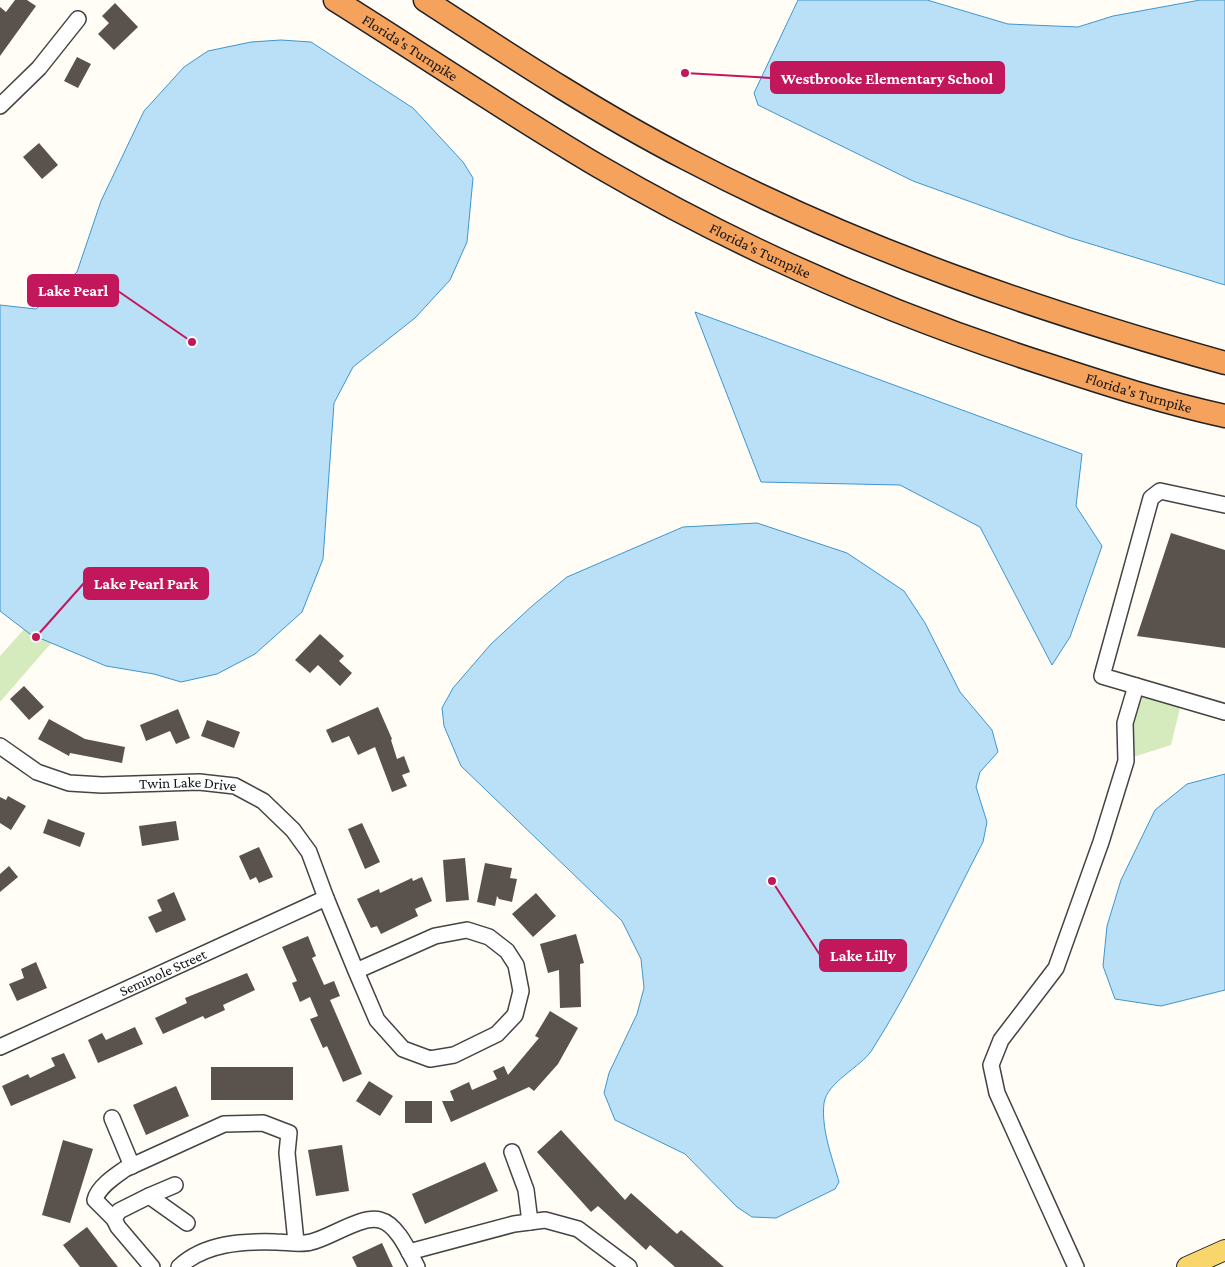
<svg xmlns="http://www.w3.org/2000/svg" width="1225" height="1267" viewBox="0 0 1225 1267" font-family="'Crimson Pro',serif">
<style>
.green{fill:#d5ebbd}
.water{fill:#b9e0f7;stroke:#3f96cf}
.building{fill:#5a524d}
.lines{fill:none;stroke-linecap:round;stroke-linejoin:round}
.minor-casing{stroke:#444;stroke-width:18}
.major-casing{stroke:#222;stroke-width:22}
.highway-casing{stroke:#222;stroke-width:25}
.minor{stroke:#fff;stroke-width:15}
.major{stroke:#f9d66b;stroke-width:20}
.highway{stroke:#f5a25d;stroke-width:22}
.labels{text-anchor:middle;stroke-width:5;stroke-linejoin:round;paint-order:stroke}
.street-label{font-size:15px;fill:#111;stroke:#fff}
.leader{fill:none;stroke:#c2185b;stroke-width:2}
.callout-dot{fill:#c2185b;stroke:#fff;stroke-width:2}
.callout{fill:#c2185b;stroke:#c2185b;stroke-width:2}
.callout-label{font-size:16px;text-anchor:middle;font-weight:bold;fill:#fff}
</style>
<rect width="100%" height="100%" fill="#fffdf5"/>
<path class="green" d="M51,599l21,20 -72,83v-46z
M1139,692l42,12 -10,41 -41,13 -1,-35z"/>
<path class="water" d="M798,0h129l81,24 70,3 35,-11 87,-16h25v285l-157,-48 -155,-56 -155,-76 -4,-12z
M281,40l30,2 102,66 50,54 10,16 -6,64 -17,38 -35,38 -62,49 -19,36 -11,156 -21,53 -47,42 -38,20 -36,8 -27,-8 -48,-8 -76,-32 -30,-23v-306l36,4 41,-37 24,-71 43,-90 40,-44 24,-16 43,-9z
M695,312l387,142 -6,52 26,40 -32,91 -18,28 -72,-138 -80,-42 -139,-3z
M757,523l90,30 57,38 21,32 35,69 32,38 6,22 -18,20 -4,15 11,35 -4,20c-36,69 -69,142 -111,208 -11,17 -45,32 -48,53 -3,26 8,54 15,79l-4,7 -59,29 -24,-1 -15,-10 -52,-53 -70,-34 -11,-27 5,-20 28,-59 7,-26 -3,-29 -19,-38 -161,-155 -17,-40 -2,-18 11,-20 38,-44 41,-38 35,-29 116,-50z
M1225,774v216l-64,16 -46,-7 -12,-33 4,-40 14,-46 34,-70 32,-26z"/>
<path class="building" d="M15,0h12l9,6 -36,50v-49l6,5z
M115,3l23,24 -24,23 -16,-16 11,-11 -7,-7z
M77,57l14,7 -13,24 -14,-7z
M39,143l19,22 -16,14 -19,-22z
M1171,533l54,17v98l-88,-12z
M320,634l24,22 -5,5 13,12 -12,13 -22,-21 -8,8 -15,-13z
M24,686l20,21 -15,13 -19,-21z
M378,707l14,32 -1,1 6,19 7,-3 6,16 -8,3 5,11 -15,6 -17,-45 -17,8 -9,-19 -17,7 -6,-13z
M178,709l12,29 -14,6 -6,-13 -24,10 -6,-16z
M49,719l36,20 40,8 -3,16 -52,-10 -1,3 -31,-17z
M207,720l33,12 -6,16 -33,-12z
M8,796l18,10 -15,24 -11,-7v-26l6,3z
M48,819l37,14 -5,14 -37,-14z
M176,821l3,19 -37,6 -3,-20z
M362,823l18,39 -15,7 -17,-40z
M259,847l14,30 -14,6 -3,-6 -6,3 -11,-24z
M465,858l4,42 -23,2 -3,-42z
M485,863l27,5 -2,10 7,1 -5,23 -13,-3 -2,-3 -2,10 -18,-4z
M9,866l9,11 -18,15v-18z
M422,877l10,24 -17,8 3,7 -37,18 -4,-8 -6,2 -14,-29 22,-10 1,4 32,-15 1,3z
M174,892l12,28 -30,13 -8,-16 14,-6 -5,-11z
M536,893l20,23 -23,21 -21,-23z
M576,934l8,29 -4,1 1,43 -21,1 -1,-38 -11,3 -8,-29z
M308,936l8,20 -4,2 12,27 10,-4 6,15 -10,4 32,74 -19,8 -16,-36 -4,2 -13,-29 8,-3 -8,-19 -10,5 -8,-19 5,-2 -15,-34z
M36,962l11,26 -30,13 -8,-17 15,-6 -3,-9z
M247,973l8,17 -32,15 2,5 -20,9 -2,-3 -40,18 -8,-16 32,-15 -2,-5z
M550,1011l28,17 -20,36 -24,27 -5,-4 -78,35 -9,-21h12l-4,-10 19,-9 3,8 25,-11 -4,-8 11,-5 4,9 31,-37 -4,-2z
M135,1027l8,17 -45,19 -10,-23 14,-7 4,7z
M64,1053l12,25 -65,28 -9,-20 26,-12 2,4 25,-12 -4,-8z
M211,1067h82v33h-82z
M369,1081l24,15 -13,20 -24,-15z
M176,1086l13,30 -43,19 -13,-30z
M405,1101h27v22h-27z
M561,1130l64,70 6,-7 46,41 4,-4 43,37h-49l-25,-22 -4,5 -48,-44 -7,6 -54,-60z
M63,1140l30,9 -23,74 -28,-8z
M342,1145l7,46 -33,5 -8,-46z
M485,1162l13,29 -73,33 -13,-30z
M87,1227l31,40h-38l-17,-22z
M382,1243l11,24h-36l-5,-10z"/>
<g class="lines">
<defs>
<g id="minor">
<path d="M0,106l39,-38 39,-49"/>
<path d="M1225,505l-65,-14 -9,7 -49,178 123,36"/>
<path id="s1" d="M0,746l37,26 32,11 33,2 97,-3 36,4 28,15 30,29 16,22 17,46 30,73 21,49 26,29 27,10 24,-4 43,-21 18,-19 6,-24 -5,-26 -9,-14 -18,-14 -22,-7 -32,6 -79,35"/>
<path id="s2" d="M0,1047l326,-149"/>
<path d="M112,1118l20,48"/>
<path d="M512,1152l14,38 4,32"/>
<path d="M149,1196l26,-11"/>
<path d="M114,1219l-19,-19c3,-13 20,-24 30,-31l99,-45 39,-1 26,10 -2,20 9,89"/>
<path d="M409,1252l105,-28 31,-4 33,9 51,38"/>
<path d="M152,1267l-34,-40 -4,-8 5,-8 30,-15 38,27"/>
<path d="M179,1267c26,-24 63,-26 97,-25 11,0 24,3 35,0 19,-4 50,-27 69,-22 17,4 29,32 37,47"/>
<path d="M1076,1267l-79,-174 -6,-28 10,-25 55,-72 45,-126 25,-81 -1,-38 11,-37"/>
</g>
<path id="major" d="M1187,1267l38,-17"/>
<g id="highway">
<path id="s3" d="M335,0c88,55 175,114 265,167 141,82 292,148 448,198 58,19 117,38 177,51"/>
<path d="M425,0c86,56 171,112 262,159 171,90 353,152 538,204"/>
</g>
</defs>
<use href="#minor" class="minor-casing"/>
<use href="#major" class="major-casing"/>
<use href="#highway" class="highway-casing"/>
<use href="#minor" class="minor"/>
<use href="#major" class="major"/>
<use href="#highway" class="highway"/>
</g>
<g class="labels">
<g class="street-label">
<text dy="5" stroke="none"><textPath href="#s3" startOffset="89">Florida's Turnpike</textPath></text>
<text dy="5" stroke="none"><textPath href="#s3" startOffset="494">Florida's Turnpike</textPath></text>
<text dy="5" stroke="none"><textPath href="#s3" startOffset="899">Florida's Turnpike</textPath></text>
<text dy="5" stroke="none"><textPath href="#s1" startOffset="198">Twin Lake Drive</textPath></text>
<text dy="5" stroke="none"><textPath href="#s2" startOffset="179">Seminole Street</textPath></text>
</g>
</g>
<path class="leader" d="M685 73L771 78M192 342L118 291M36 637L84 583M772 881L820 955"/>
<g class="callout-dot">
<circle cx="685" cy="73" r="5"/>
<circle cx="192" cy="342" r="5"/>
<circle cx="36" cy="637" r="5"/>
<circle cx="772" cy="881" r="5"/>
</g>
<g class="callout">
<rect x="771" y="62" width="233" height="31" rx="5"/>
<rect x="28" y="275" width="90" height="31" rx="5"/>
<rect x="84" y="568" width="124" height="31" rx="5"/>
<rect x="820" y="940" width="86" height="31" rx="5"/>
</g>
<g class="callout-label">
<text x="887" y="84">Westbrooke Elementary School</text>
<text x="73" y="296">Lake Pearl</text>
<text x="146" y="589">Lake Pearl Park</text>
<text x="863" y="961">Lake Lilly</text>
</g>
</svg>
